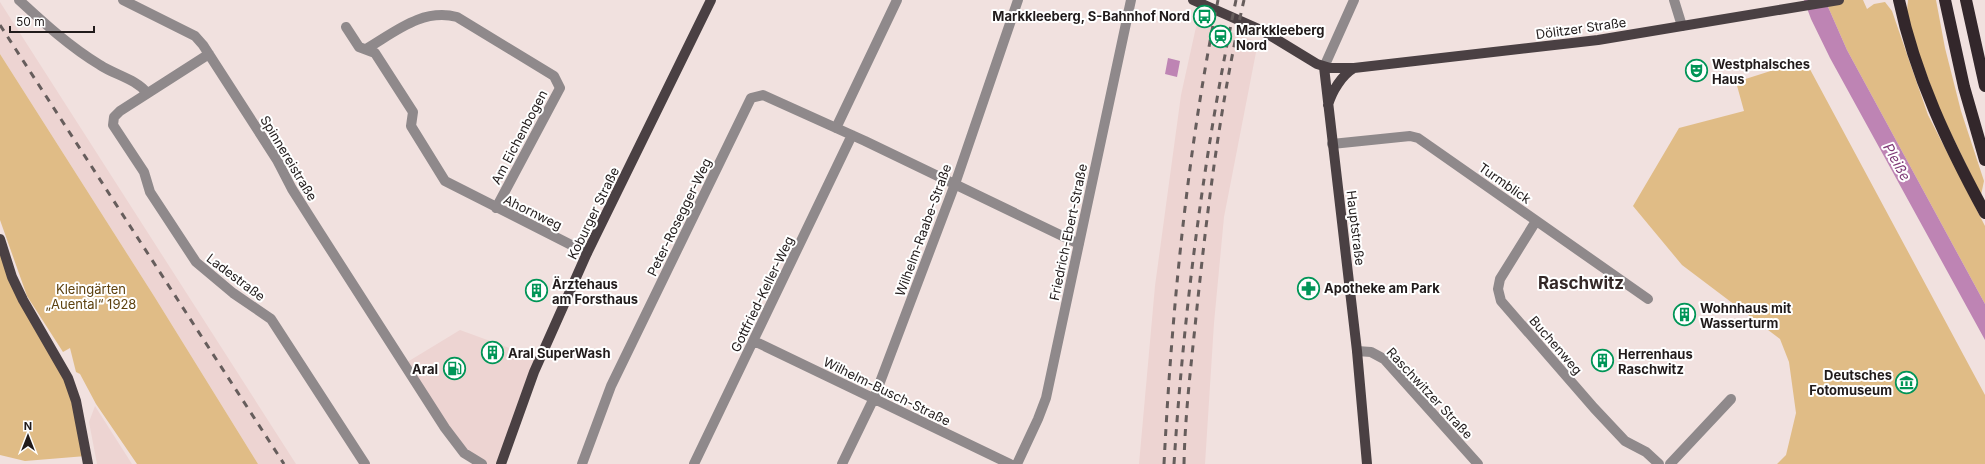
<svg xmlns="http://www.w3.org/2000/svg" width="1985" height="464" viewBox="0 0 1985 464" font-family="Inter,sans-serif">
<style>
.built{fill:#edd4d2}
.green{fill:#e0bc86}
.water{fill:#be84b4}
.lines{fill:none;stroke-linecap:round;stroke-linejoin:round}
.minor{stroke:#8f898b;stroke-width:10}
.major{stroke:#4a4043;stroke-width:10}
.highway{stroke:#33272b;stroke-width:12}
.rail{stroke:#665d5c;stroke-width:3;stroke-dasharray:7 7;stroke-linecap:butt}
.labels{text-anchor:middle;stroke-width:4;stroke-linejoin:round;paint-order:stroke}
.poi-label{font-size:13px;font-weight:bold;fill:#211b1b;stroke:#fff;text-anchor:start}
.street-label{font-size:13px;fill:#211b1b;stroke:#fff}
.park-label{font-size:13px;fill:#5d410e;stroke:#fff}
.water-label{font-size:14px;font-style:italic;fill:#7e3875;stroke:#fff}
.district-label{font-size:17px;font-weight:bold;fill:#342827;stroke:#fff}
</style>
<rect width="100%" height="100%" fill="#f1e1df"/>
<path class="built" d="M0,2l296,462h-38l-104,-168 -154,-242z
M1200,23h7l51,19 -34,175 -10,106 -9,141h-66l16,-178 26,-191 15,-68z
M460,330l80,29 -39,105h-19l-7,-3 -71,-97z
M95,406l37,58h-35l-8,-42z"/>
<path class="green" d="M1825,0h38l4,9 7,-5 11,-2 7,9 36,104 57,111v78l-138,-254z
M1908,0h28l9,48 16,63 23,70 -3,14 -41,-84 -25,-68 -8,-32z
M0,54l154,242 104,168h-121l-41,-60 -16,-30 -4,-2 -6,-24 -7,4 -36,-56 -27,-76z
M1805,60l180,335v69h-208l9,-9 10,-42 -7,-51 -9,-23 -98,-74 -49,-59 46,-78 65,-17 -8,-29z
M0,239l12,38 52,94 22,85 -61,5 -25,-6z"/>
<path class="water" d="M1804,0h21l22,50 138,254v36l-155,-282 -19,-39z
M1168,58l12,3 -3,16 -12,-3z"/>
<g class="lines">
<path class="minor" d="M19,0c25,23 51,47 81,65 15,10 36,14 47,28
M123,0l72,36 8,9 74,115 15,29 26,41 127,198 19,25 18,11
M1674,0l8,26
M346,27l13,20 16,6 38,59 -2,14 34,55 142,72
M366,49c29,-17 56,-41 91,-32l97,59 6,12 -64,120
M209,54l-89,57 -6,6 -1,8 31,47 6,20 46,70 37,31 38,26 94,145
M1324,67l30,-67
M836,128l61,-128
M1332,144l78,-8 8,2 230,161
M1536,221l-36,58 -2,10 3,12 93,107 31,33 21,11 13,12
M754,341l256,123
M1357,351l14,1 13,7 94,105
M582,464l29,-78 140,-288 12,-3 102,46 214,103
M694,464l158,-329
M842,464l32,-66 81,-214 63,-184
M1017,464l21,-45 8,-21 85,-398
M1670,464l61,-65"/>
<path class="major" d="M1193,0l68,30 56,34 13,4h24l244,-28 241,-40
M1324,67l33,284 10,113
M1328,105c4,-14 14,-30 26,-37
M0,239l12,38 11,23 45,78 8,23 12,63
M501,464l33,-92 53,-119 124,-253"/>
<path class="highway" d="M1899,0c16,76 49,145 86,213
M1945,0l19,87 21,73
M1966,0l19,86"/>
<path class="rail" d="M0,25l284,439
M1164,464c8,-156 23,-311 54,-464
M1174,464c10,-156 30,-311 62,-464
M1184,464c1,-49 7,-98 12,-147 11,-106 24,-213 48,-317"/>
</g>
<defs>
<symbol id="bus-ring" viewBox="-11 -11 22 22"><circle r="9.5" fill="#fff" stroke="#009557" stroke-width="1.5"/><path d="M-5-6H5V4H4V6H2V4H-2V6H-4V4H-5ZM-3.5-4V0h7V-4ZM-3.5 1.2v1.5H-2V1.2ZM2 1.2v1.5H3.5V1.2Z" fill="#009557"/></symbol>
<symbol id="station-ring" viewBox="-11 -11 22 22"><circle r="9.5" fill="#fff" stroke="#009557" stroke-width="1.5"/><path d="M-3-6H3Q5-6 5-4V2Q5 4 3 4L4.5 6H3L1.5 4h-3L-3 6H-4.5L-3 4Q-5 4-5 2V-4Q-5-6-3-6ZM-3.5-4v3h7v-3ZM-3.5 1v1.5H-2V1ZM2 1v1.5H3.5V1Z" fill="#009557"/></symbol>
<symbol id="theatre-ring" viewBox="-11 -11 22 22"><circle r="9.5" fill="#fff" stroke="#009557" stroke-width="1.5"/><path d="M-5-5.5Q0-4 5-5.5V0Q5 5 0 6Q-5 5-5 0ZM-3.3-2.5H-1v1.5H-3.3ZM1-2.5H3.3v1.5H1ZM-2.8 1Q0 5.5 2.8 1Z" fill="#009557"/></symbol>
<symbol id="pharmacy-ring" viewBox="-11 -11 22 22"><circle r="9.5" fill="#fff" stroke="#009557" stroke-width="1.5"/><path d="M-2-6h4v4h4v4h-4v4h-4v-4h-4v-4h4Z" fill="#009557"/></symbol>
<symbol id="building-ring" viewBox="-11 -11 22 22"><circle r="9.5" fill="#fff" stroke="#009557" stroke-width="1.5"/><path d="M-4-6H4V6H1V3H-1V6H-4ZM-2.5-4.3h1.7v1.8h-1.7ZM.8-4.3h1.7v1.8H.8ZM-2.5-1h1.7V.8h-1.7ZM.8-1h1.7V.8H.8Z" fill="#009557"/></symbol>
<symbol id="fuel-ring" viewBox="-11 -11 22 22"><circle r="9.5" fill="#fff" stroke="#009557" stroke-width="1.5"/><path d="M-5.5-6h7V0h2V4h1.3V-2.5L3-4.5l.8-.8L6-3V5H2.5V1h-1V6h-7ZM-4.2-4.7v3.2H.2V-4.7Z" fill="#009557"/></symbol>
<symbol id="museum-ring" viewBox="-11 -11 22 22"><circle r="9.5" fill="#fff" stroke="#009557" stroke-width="1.5"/><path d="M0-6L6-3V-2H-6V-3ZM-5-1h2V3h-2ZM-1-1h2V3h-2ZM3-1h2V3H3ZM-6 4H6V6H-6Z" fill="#009557"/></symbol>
</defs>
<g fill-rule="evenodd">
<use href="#bus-ring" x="1192" y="4" width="25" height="25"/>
<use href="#station-ring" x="1208" y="24" width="25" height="25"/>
<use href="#theatre-ring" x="1684" y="58" width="25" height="25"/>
<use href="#pharmacy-ring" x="1296" y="276" width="25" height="25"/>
<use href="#building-ring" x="524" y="278" width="25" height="25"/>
<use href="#building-ring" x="1672" y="302" width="25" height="25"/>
<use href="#building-ring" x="480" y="340" width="25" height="25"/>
<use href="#building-ring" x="1590" y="348" width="25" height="25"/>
<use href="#fuel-ring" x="442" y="356" width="25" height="25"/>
<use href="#museum-ring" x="1894" y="370" width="25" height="25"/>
</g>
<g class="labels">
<g class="poi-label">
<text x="1190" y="21" text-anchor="end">Markkleeberg, S-Bahnhof Nord</text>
<text x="1236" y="35">Markkleeberg<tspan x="1236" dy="15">Nord</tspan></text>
<text x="1712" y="69">Westphalsches<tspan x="1712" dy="15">Haus</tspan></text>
<text x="552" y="289">Ärztehaus<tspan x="552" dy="15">am Forsthaus</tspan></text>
<text x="1324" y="293">Apotheke am Park</text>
<text x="1700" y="313">Wohnhaus mit<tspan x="1700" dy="15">Wasserturm</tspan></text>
<text x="508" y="358">Aral SuperWash</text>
<text x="1618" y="359">Herrenhaus<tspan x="1618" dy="15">Raschwitz</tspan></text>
<text x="438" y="374" text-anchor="end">Aral</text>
<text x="1892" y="380" text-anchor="end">Deutsches<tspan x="1892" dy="15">Fotomuseum</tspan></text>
</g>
<g class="street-label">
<text transform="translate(1581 28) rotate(-8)" y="5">Dölitzer Straße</text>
<text transform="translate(519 137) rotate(-62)" y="5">Am Eichenbogen</text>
<text transform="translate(289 158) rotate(59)" y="5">Spinnereistraße</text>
<text transform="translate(1505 183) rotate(35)" y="5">Turmblick</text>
<text transform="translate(533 212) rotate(26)" y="5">Ahornweg</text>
<text transform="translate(593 213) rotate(-64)" y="5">Koburger Straße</text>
<text transform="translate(679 217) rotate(-64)" y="5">Peter-Rosegger-Weg</text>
<text transform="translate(1356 228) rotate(83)" y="5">Hauptstraße</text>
<text transform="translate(923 230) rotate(-70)" y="5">Wilhelm-Raabe-Straße</text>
<text transform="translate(1068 232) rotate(-78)" y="5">Friedrich-Ebert-Straße</text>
<text transform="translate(236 277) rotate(37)" y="5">Ladestraße</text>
<text transform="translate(762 294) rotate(-64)" y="5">Gottfried-Keller-Weg</text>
<text transform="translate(1556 345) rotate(49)" y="5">Buchenweg</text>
<text transform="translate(887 391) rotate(26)" y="5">Wilhelm-Busch-Straße</text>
<text transform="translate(1430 393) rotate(47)" y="5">Raschwitzer Straße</text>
</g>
<g class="park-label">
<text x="91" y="294">Kleingärten<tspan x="91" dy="15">„Auental“ 1928</tspan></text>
</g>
<g class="water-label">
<text transform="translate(1897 162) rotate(61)" y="5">Pleiße</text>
</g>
<g class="district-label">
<text x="1581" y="289">Raschwitz</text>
</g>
</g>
<g transform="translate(28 436)" stroke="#ffffff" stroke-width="3" paint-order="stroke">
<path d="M0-3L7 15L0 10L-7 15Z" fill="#211b1b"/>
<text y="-6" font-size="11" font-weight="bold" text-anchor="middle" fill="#211b1b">N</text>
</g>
<path d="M10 26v6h84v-6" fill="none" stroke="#211b1b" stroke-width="2"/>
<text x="16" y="26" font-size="12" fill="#211b1b" stroke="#ffffff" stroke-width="3" paint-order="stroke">50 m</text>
</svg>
